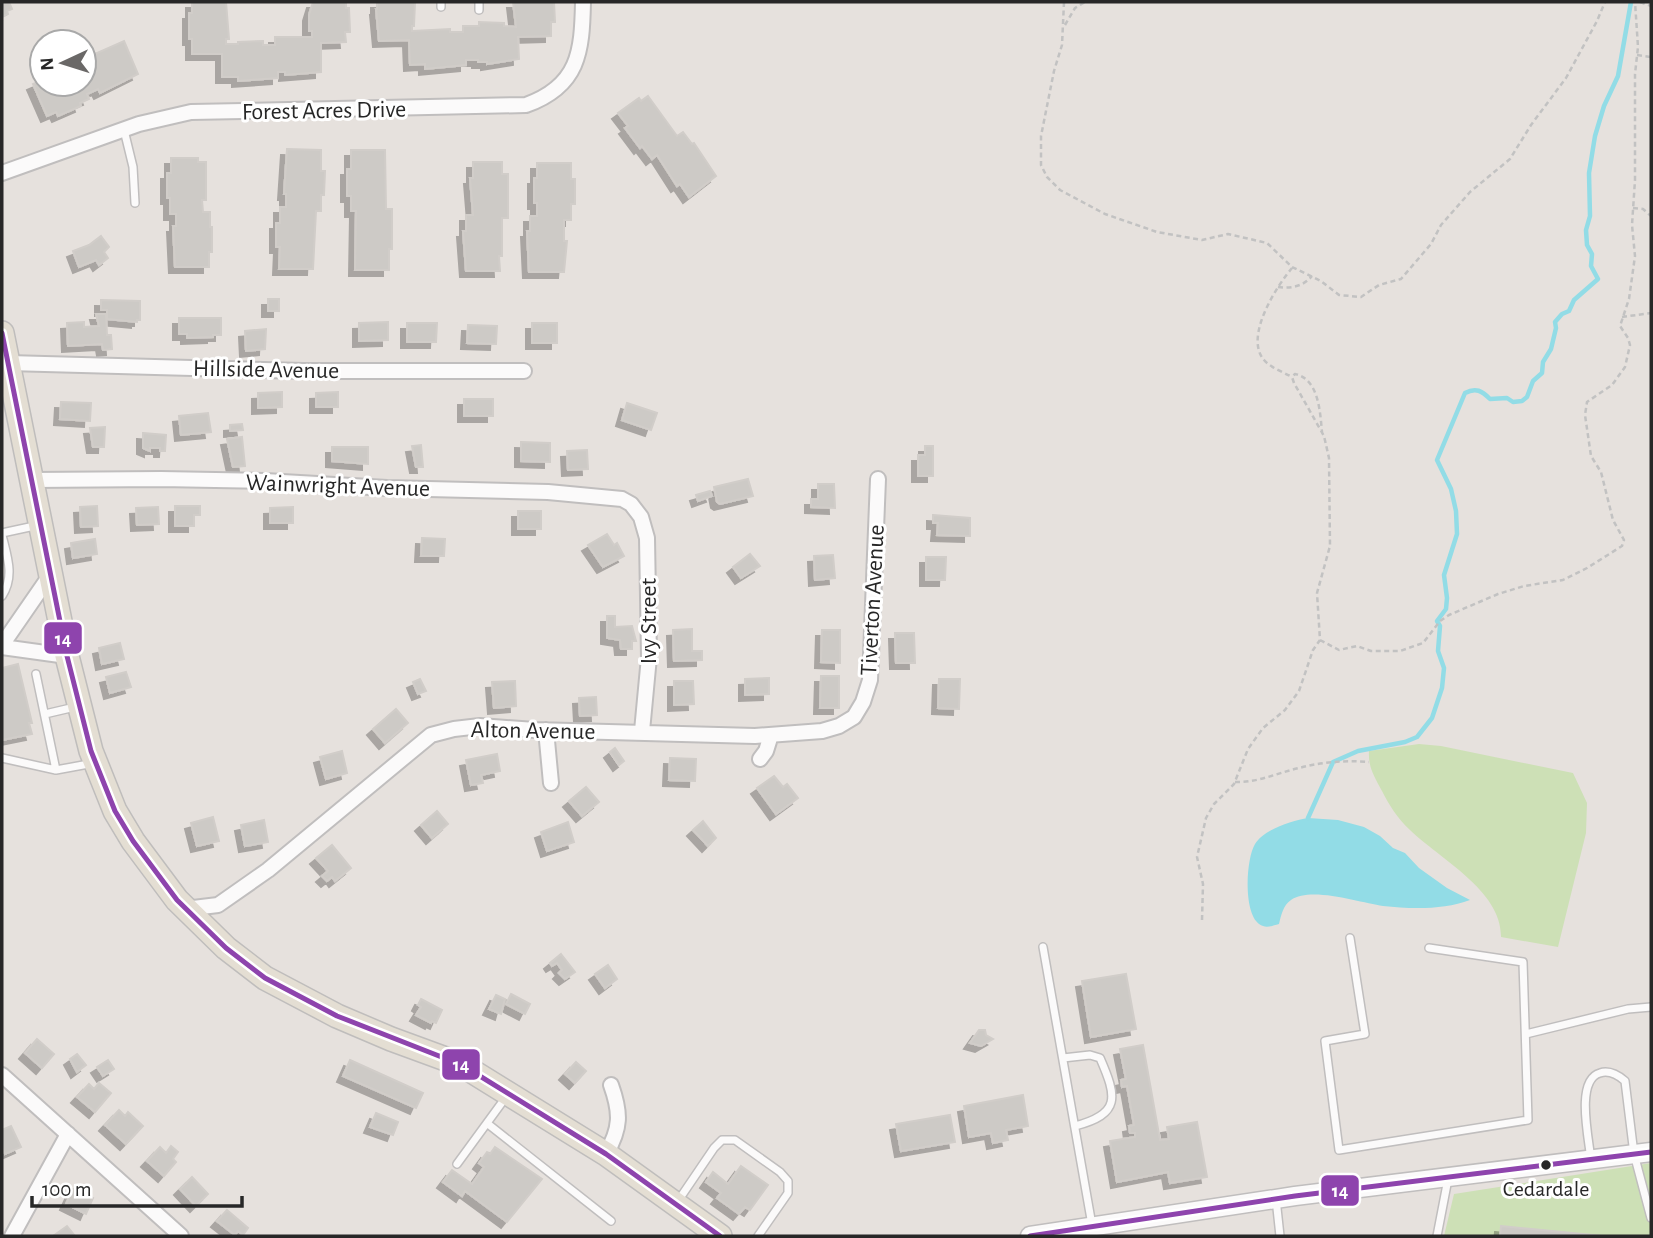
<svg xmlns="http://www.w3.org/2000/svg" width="1653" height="1238" viewBox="0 0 1653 1238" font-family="'Alegreya Sans',sans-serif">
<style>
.green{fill:#cde0b6}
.water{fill:#92dce6}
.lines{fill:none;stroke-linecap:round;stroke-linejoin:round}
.stream{stroke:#92dce6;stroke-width:4.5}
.building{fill:#cdcac6;stroke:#d1cdc9;stroke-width:2;filter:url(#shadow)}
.service-casing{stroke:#c0bebe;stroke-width:10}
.minor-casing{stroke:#c0bebe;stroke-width:18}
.tertiary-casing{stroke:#c0bebe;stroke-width:21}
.primary-casing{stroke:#bfbdbc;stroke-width:26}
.path{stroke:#c2c2c2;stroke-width:2.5;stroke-dasharray:5 3.5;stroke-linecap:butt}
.service{stroke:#fbfafa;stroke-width:7}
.minor{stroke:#fbfafa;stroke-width:14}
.tertiary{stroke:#fbfafa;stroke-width:18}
.primary{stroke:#e4ded3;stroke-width:23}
.bus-1-casing{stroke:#fff;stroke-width:10}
.bus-1{stroke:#8e44ad;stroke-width:5}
.bus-dot{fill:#272727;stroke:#fff;stroke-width:2.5}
.labels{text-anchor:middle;stroke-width:6;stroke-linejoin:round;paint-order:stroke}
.bus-label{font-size:22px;fill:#272727;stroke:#fff}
.street-label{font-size:24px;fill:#272727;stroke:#fff}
.line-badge{stroke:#fff;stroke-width:2.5}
.badge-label{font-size:19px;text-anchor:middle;font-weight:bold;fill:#fff}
</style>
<defs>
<filter id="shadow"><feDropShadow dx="-6" dy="6" stdDeviation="0" flood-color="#0004"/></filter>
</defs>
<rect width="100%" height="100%" fill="#e6e1dd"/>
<path class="green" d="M1419,744l22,2 132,27 14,30 -1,30 -28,114 -57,-10c1,-46 -61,-78 -91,-107 -12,-11 -21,-25 -28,-39 -8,-15 -14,-24 -13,-40z
M1651,1163v73h-207l10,-42z"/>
<path class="water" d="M1308,818l30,2 26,7 16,9 13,12 12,5 14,15 28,20 23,12c-26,10 -59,9 -87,6 -22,-3 -72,-20 -92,-6 -8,5 -10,16 -12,24 -8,2 -13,5 -20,0 -16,-12 -13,-65 -4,-80 9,-15 37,-23 53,-26z"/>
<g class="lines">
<path class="stream" d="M1308,818l25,-56 25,-11 47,-9 12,-5 15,-19 10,-30 2,-20 -6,-17 2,-25 -3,-5 9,-12 1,-11 -3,-23 13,-41 -1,-23 -5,-22 -14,-29 28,-67c11,-6 17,-2 25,6l17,-1 6,4 9,-1 5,-4 6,-16 9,-8 1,-11 8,-13 5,-21 -1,-6 7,-8 7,-3 5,-11 24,-21 -7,-13 1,-12 -5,-9 -1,-15 4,-14 -1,-43 6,-37 9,-30 14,-30 13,-74"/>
</g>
<path class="building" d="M2,2h7l3,7 -5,2 1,3 -6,3z
M192,2h34l3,37h-3v5h12v-2l25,-1v4h12v-8h37v-6h-3v-16l4,-13h33v6h3l1,24h-5l1,10 -25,1v29l-36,3v-3h-7v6l-40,3v-4h-16v-23h-30v-15h-3v-26h3z
M377,2h38l-1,24h-2v5l38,-2v3h13v-6h16v-4l25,1v3l12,1 -3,-25h41l1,20h-4v14l-33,1 1,22 -32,5v-2h-9v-2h-12v5l-41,4v-5l-15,1 -1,-25 -30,1 -3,-32h1z
M124,41l14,33 -38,19 -2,-4 -11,5 2,5 -9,4 1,3 -23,10 -2,-4 -9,4 -14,-32 9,-4v4h42v-26l10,-6 1,2z
M648,96l29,40 6,-4 9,12 2,-1 22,33 -27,21 -9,-13 -3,2 -20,-31 -5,4 -10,-13 -2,2 -15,-20 3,-2 -10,-13 21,-15 2,3z
M287,149l34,1v21h4l-1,24h-3v16h-5l-3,58h-34l1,-22h-4v-24h4v-16h6v-13h-2z
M351,150h34l1,59h6v40h-3v21h-34l1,-59h-5v-15h-4v-27h4z
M171,158h27v4h8v38h-4l1,12h7v15h2v25h-3v15h-34l-2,-41h3v-12h-6v-16h-3v-25h4z
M473,162h29v12h6v44h-6v38h-3l1,15h-34l-3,-40h3v-16h7l-3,-37h3z
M537,163h34v16h4v25h-4v16h-7v21h3l-3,31h-35l-2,-41h3v-15h7v-13h-3v-25h3z
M101,236l8,11 -5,5 4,6 -9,7 -3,-5 -17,7 -6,-16 16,-6z
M268,299h11v12h-11z
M101,300l39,1v19h-3v2l-30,-3v-9h-6z
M96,314h10l1,21h4l1,14 -9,1 -1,-6 -34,2 -1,-23 17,-1v5l15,-1z
M179,318h42v17h-8v2l-26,1v-4h-8z
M388,322v18l-29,1v-18z
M407,323h30l-1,19h-29z
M532,323h25v20h-25z
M468,325l29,1 -1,18 -29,-1z
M266,329l-1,20 -19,2 -1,-20z
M282,392v15l-24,1v-15z
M338,392v15h-22v-14z
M464,399h29v17h-29z
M61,402l30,1 -1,18 -30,-2z
M627,403l30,10 -6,17 -29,-10z
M208,413l3,19 -30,3 -2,-19z
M242,424l1,6 -13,1v-6z
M105,427l-1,20h-11l-3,-19z
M143,433l23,2 -1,16h-5v-3h-10v3l-7,-3z
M242,437l3,29 -12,1 -6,-28z
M521,442l29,1v19l-29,-1z
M421,445l2,22h-7l-4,-21z
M925,446h8v30h-15v-21h7z
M332,447h36v17l-36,-3z
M587,450l1,19 -20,1 -1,-19z
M748,479l5,17 -33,8 -3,-2 -3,-15z
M818,484h16l1,24 -24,-1v-8h7z
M710,491l2,5 -14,5 -2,-6z
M97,506l1,20 -17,1 -1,-20z
M175,506h25v9h-6v11h-19z
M158,507l1,17 -22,1 -1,-17z
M293,507v16h-23v-15z
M518,511h23v18h-23z
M933,515l37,3v18l-33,-1 1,-12h-5z
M607,534l7,11 3,-2 7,13 -21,11 -15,-22z
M422,538l23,1 -1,17h-23z
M95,539l2,15 -24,4 -2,-15z
M750,554l10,12 -19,12 -8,-11z
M833,555l2,23 -20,2 -1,-24z
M926,557h20l-1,23h-19z
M607,616h8v11l17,-1 4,15h-4v8h-11l-1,-9 -13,-2z
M692,629v22h10v9l-28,1 -1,-31z
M822,630h18v33l-19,-1z
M895,633h19l1,30h-19z
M120,643l4,16 -22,5 -3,-16z
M18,664l14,59h-3l3,11 -30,6v-72z
M126,672l5,15 -21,6 -4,-16z
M821,676h18v32h-19z
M769,678v16l-24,1v-16z
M420,679l6,12 -8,3 -5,-12z
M939,679h21l-1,30 -21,-1z
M515,681l1,25 -22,2 -2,-26z
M674,681h19l1,23 -20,1z
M596,697l1,18 -17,1 -1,-18z
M396,709l12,14 -23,20 -12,-14z
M615,748l9,13 -5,4 -9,-13z
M342,751l5,22 -21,6 -6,-22z
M497,754l3,17 -19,4 2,8 -12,2 -5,-25z
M670,758l26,1 -1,22 -26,-1z
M774,776l9,11 4,-3 11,14 -22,16 -19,-26z
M586,787l13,15 -17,14 -13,-15z
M437,811l11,13 -16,14 -11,-13z
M213,817l6,24 -22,5 -6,-23z
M264,820l4,22 -23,4 -4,-21z
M703,821l13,17 -8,8 -15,-16z
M568,822l6,20 -27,9 -6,-19z
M332,845l19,23 -16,13 -3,-4 -5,4 -5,-5 6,-5 -12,-13z
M561,954l14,18 -10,7 -6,-6 3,-3 -5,-7 -5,3 -2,-3z
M608,965l9,14 -12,9 -10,-14z
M1126,974l10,55 -45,8 -9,-56z
M511,994l19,10 -5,10 -19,-10z
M496,995l9,4 -4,15 -12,-5z
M421,999l21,11 -6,13 -4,-2 -1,2 -15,-8 5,-8 -3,-2z
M979,1030h6l1,5 7,4 -12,7 -11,-3z
M37,1039l17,15 -12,14 -17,-15z
M1143,1045l17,95 9,-1 -2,-12 30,-5 10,55 -37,6 -2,-11 -51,10 -7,-41 25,-4v-4h-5l-1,-7 5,-1 -7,-39 -5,1 -1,-7 5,-1 -6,-30z
M77,1054l9,11 -9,7 -7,-13z
M108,1060l6,9 -11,7 -6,-9z
M350,1060l73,33 -7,15 -73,-32z
M576,1062l10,9 -11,12 -10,-9z
M99,1083l12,10 -16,19 -18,-15 12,-13 5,5z
M1023,1095l5,31 -22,4 2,10 -15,3 -2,-10 -22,4 -5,-31z
M119,1110l6,6 3,-4 15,14 -17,18 -21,-19z
M376,1113l22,9 -5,13 -23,-8z
M950,1115l5,27 -54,9 -5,-27z
M11,1126l10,21 -16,7 -3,-7v-17z
M171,1146l7,6 -5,7 3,3 -12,14 -17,-15 13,-14 6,6z
M495,1147l47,32 -35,43 -42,-31 -3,5 -19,-14 9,-12 20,14 12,-17 -5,-4 8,-11 3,2z
M741,1166l27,19 -18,25 -5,-3 -6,7 -22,-16 4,-5 -15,-11 7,-10 15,12z
M192,1177l16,17 -12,12 -16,-17z
M73,1189l20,9 -7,16 -20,-10z
M227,1210l21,18 -5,7 -5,-4 -3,4 -18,-14z
M67,1226l8,10h-22z
M1501,1226l102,10h-103z"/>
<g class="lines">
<defs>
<path id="service" d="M479,2v8
M441,7v-5
M124,130l9,37 2,36
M2,533l37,-8
M2,535c5,21 13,41 0,61
M36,674l20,96
M45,714l30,-7
M2,758l54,12 38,-7
M1350,938l15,96 -40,7 14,109 189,-30 -5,-158 -94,-14
M1043,947l49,278
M1526,1034l102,-25 23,-2
M1063,1058l27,-3 10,3c17,39 21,56 -25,68
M488,1124l123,97
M1591,1160c-2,-21 -16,-80 9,-87 9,-3 18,2 25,8l9,73 17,64
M457,1164l49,-67
M1276,1199l4,37
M678,1201l36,-53 8,-8h13l45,32 8,9v12l-30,43
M1437,1236l11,-57"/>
<path id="minor" d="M2,173l137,-49 52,-12 335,-7c53,-19 56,-53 57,-103
M8,363l296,8h220
M32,480l129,-1 104,2 122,7 161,4 74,7 9,5 10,13 6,21 2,119 -7,74
M2,645l49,-71
M2,647l65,9
M546,730l5,53
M760,759l6,-8 5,-16
M185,909l33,-4 50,-35 163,-135 23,-6 26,-3 55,4 220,6 67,-5 17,-5 15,-9 9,-15 7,-22 8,-201
M2,1075l179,161
M606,1154c15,-26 15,-41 5,-69
M12,1236l56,-102"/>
<path id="tertiary" d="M1030,1236l265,-40 356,-44"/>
<path id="primary" d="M2,333l65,323 24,95 24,60 18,30 44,59 49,48 39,30 72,38 54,23 71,26 144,89 114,82"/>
</defs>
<use href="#service" class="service-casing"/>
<use href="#minor" class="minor-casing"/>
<use href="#tertiary" class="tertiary-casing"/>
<use href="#primary" class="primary-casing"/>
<path class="path" d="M1064,2l-2,43 -8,26 -13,65v29l6,12 13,13 45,24 52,18 45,8 26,-6 39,9 25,24 29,14 18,14 22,2 18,-12 22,-6 30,-35 10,-19 29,-33 40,-33 21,-34 35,-47 31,-57 8,-19
M1640,2l11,4
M1065,25l10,-17 10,-6
M1637,55l14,2
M1633,208l10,1 8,7
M1292,268c-16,19 -48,69 -28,92 7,8 19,12 28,17
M1278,287c13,2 26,-1 34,-11
M1622,317l29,-4
M1320,640l19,10 18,-4 14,5h29l23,-8 17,-22 9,-6 49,-21 26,-8 39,-6 24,-12 35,-22 2,-6 -11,-20 -12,-48 -10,-16 -6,-41 2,-13 25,-17 13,-18 5,-22 -2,-7 -8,-12 9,-27 6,-43 -3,-31 3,-45v-106l3,-27 -3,-45
M1235,782c22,1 42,-9 64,-14 23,-6 46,-8 70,-6
M1202,920l1,-36 -6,-27 9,-39 8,-14 20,-20 14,-35 15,-21 22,-18 14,-19 14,-41 7,-10 -3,-47 13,-47 -1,-88 -5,-22 -30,-53 -2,-6 3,-3c24,5 25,38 27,58"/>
<use href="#service" class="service"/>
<use href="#minor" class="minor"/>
<use href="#tertiary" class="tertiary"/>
<use href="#primary" class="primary"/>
<defs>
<path id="bus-1" d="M2,333l65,323 24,95 24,60 18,30 44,59 49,48 39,30 72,38 125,49 144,89 114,82
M1030,1236l265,-40 356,-44"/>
</defs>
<use href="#bus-1" class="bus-1-casing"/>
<use href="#bus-1" class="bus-1"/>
</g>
<circle class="bus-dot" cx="1546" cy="1165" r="6"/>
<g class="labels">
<g class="bus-label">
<text x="1546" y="1196">Cedardale</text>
</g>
<g class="street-label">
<text transform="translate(324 110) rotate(-1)" y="8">Forest Acres Drive</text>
<text transform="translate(266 369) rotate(1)" y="8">Hillside Avenue</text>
<text transform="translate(338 485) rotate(2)" y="8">Wainwright Avenue</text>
<text transform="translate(872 600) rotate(-87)" y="8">Tiverton Avenue</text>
<text transform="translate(648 621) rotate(-90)" y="8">Ivy Street</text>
<text transform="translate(533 730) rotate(1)" y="8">Alton Avenue</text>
</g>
</g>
<g class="line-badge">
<rect x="43" y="621" width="40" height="34" rx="7" fill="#8e44ad"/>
<rect x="441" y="1048" width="40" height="33" rx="7" fill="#8e44ad"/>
<rect x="1320" y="1174" width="40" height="33" rx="7" fill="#8e44ad"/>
</g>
<g class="badge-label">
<text x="63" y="645">14</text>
<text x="461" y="1071">14</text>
<text x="1340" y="1197">14</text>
</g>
<rect width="1653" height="1238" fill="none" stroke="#272727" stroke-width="7"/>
<g transform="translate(63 63) rotate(266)"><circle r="33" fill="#ffffff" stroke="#a9a9a9" stroke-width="2"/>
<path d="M0-5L12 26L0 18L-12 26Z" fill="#6a6867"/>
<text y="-10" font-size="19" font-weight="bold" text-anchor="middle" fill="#272727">N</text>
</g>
<path d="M32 1196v10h210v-10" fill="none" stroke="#272727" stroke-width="3.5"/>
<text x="42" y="1196" font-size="21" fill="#272727" stroke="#ffffff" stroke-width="5" paint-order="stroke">100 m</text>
</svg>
